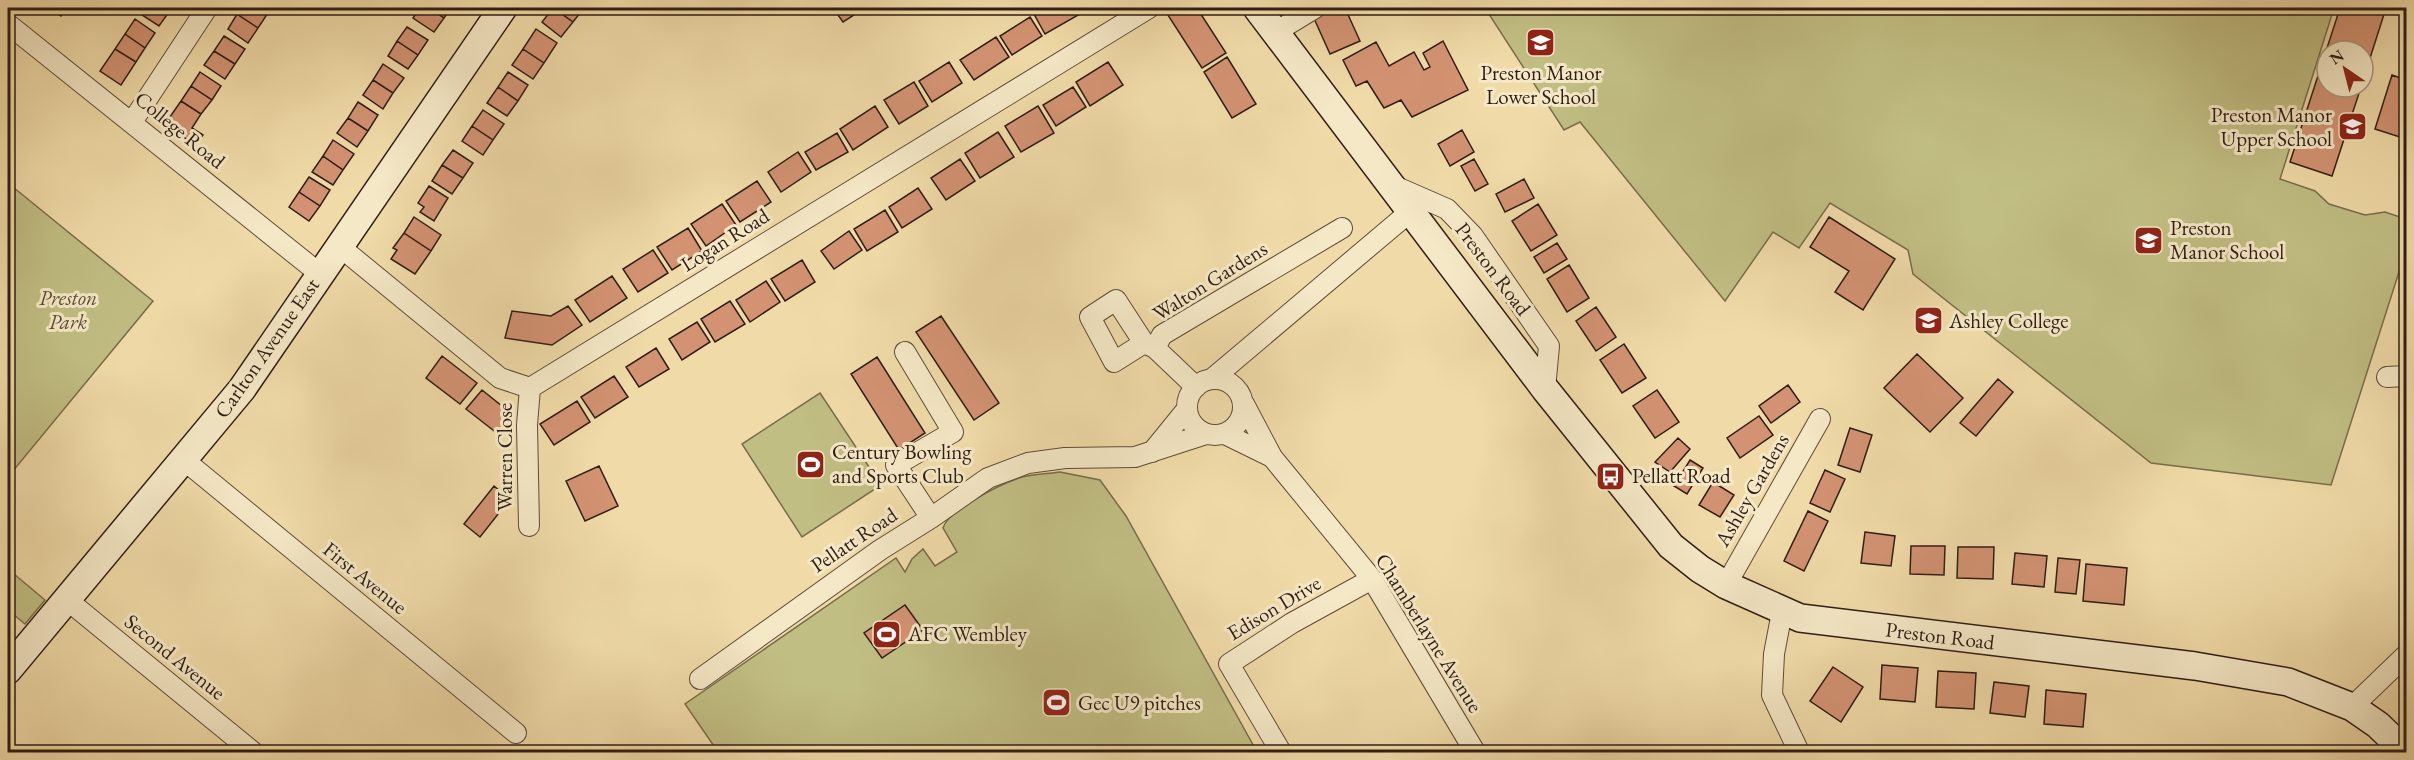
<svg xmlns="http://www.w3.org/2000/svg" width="2414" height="760" viewBox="0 0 2414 760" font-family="'EB Garamond',serif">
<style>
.green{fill:#c1be83;stroke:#786e4c;stroke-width:1.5}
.building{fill:#d39373;stroke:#2f1d15;stroke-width:1.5}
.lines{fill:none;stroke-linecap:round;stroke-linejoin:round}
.street-casing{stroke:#5f4c3a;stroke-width:22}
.secondary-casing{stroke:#2f1d15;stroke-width:30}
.street{stroke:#f5e8c6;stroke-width:20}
.secondary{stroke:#f5e8c6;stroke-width:27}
.labels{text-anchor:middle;stroke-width:6;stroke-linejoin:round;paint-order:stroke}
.poi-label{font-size:21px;fill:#2f1d15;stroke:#f5e8c6;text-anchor:start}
.street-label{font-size:21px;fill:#2f1d15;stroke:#f5e8c6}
.park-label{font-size:21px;font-style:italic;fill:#5b4d36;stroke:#f5e8c6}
</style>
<rect width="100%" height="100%" fill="#f0dba8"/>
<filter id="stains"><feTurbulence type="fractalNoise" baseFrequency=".00333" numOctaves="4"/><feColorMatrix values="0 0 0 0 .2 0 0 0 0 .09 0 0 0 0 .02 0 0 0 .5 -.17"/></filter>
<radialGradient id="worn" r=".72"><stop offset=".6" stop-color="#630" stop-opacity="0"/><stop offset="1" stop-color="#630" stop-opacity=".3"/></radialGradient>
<path class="green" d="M1485,8h849l-54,171 35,12 14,13 36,11 20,-3 21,7v31l-75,235 -180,-22 -238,-189 -5,-24 -78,-47 -31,45 -26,-16 -48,69 -145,-179 -16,8z
M8,183l145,118 -145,176z
M820,393l61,92 -79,52 -60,-93z
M1060,472l40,8 26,36 131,236h-539l-33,-48 211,-146 9,14 7,-13 11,-10 12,17 22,-14 -14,-24c5,-18 58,-44 76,-50 13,-4 28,-4 41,-6z
M8,569l37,31 -20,24 -17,-14z"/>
<path class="building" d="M50,8h18l-7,8z
M142,8h21l6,4 -10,14 -20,-13z
M242,8h18l8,5 -10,15 -21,-14z
M420,8h9l15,10 -10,14 -21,-14z
M429,8h22l-7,10z
M553,8l20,14 -12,15 -19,-15z
M554,8h30l-11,14z
M833,8h32l-22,14z
M1046,8h31l3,6 -35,20 -11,-20z
M1173,8h24l29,45 -24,15 -36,-56z
M1327,8h18l15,33 -30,13 -18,-40z
M2340,8h46l-23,72v-29h-36v36h34l-29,89 -42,-14z
M237,14l21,14 -10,15 -20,-14z
M1030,17l12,19 -30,19 -12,-19z
M135,19l20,14 -10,15 -20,-14z
M407,27l21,13 -10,15 -21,-14z
M536,29l21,14 -13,20 -21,-14z
M125,34l20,14 -9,14 -21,-13z
M224,36l21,13 -10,15 -21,-13z
M996,37l13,20 -35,23 -14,-20z
M397,41l21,14 -10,14 -20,-13z
M1443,41l25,49 -56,27 -11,-17 -17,8 -17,-27 -11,5 -13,-26 33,-18 13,24 25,-14 10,18 6,-3 -7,-14z
M115,49l21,13 -15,23 -21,-14z
M523,49l21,14 -11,16 -21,-14z
M214,51l21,13 -10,15 -21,-14z
M1227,57l29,47 -24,14 -28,-46z
M949,62l13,21 -30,19 -13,-21z
M1108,62l15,23 -33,21 -14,-24z
M383,64l21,14 -11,15 -20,-13z
M200,72l21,14 -9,14 -21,-14z
M508,72l20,13 -10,16 -20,-14z
M2392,75l14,5v59l-31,-10z
M373,80l20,13 -10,16 -20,-14z
M914,82l14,24 -29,18 -15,-24z
M191,86l21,14 -11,14 -20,-13z
M498,87l20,14 -11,15 -20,-13z
M1073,87l13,20 -30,19 -13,-21z
M181,101l20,13 -9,14 11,7 -8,10 -30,-21z
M358,102l20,13 -10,16 -20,-13z
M875,106l13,21 -35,23 -13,-21z
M1038,106l16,27 -33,19 -16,-26z
M483,110l21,14 -11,16 -21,-14z
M348,118l20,13 -11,16 -20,-14z
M472,126l21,14 -10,15 -21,-14z
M1462,130l12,22 -24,14 -12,-22z
M998,132l16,25 -34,21 -15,-25z
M837,133l11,19 -32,18 -11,-18z
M333,140l21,14 -11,16 -20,-14z
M453,150l20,13 -10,15 -21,-13z
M798,152l13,20 -30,20 -13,-20z
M323,156l20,14 -10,15 -21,-13z
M960,159l15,22 -29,19 -15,-22z
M1474,159l14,25 -13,7 -14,-25z
M442,165l21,13 -11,16 -20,-13z
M309,177l21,13 -10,16 -21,-14z
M1524,179l10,19 -29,14 -9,-18z
M757,181l14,21 -31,20 -14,-21z
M429,186l19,12 -14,23 -14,-9 4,-5 -6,-4z
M918,188l14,21 -30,19 -13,-21z
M299,192l21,14 -11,15 -20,-14z
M722,204l14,21 -30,21 -15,-22z
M1538,204l19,31 -26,16 -19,-30z
M885,210l13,22 -31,19 -13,-22z
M414,217l27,18 -10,16 -27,-18z
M1829,217l66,42 -32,51 -28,-18 14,-21 -39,-24z
M688,228l14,23 -30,19 -15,-23z
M849,231l13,19 -28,19 -13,-18z
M404,233l27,18 -16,23 -24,-15 6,-9 -4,-2z
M1557,243l10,16 -23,14 -10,-16z
M653,250l15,23 -30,19 -15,-23z
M802,260l13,22 -30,19 -14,-22z
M1569,265l20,33 -22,14 -20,-33z
M612,276l15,22 -37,24 -15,-22z
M766,281l14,21 -30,20 -14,-22z
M730,301l15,23 -30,18 -14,-23z
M568,306l14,19 -30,20 -47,-7 7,-27 39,5z
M1596,307l20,30 -20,14 -20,-30z
M941,316l58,87 -25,17 -58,-88z
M697,322l13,20 -28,18 -13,-21z
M1624,344l22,34 -24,15 -22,-33z
M656,348l13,21 -30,18 -13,-20z
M1917,354l46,44 -33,34 -46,-44z
M442,356l35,27 -17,21 -34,-26z
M877,357l48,76 -26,17 -48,-76z
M614,376l14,21 -33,21 -14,-21z
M1998,379l15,13 -37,44 -16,-13z
M1788,385l12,17 -29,21 -12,-17z
M482,390l31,25 -15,19 -32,-25z
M1657,390l22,32 -24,16 -22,-32z
M577,401l13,21 -36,23 -14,-21z
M1759,416l14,19 -33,23 -13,-20z
M1850,428l22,7 -12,37 -22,-7z
M1678,438l12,11 -20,23 -15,-10z
M1690,460l13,8 -16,26 -13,-8z
M599,466l19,40 -33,15 -19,-40z
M1825,470l20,9 -15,33 -20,-9z
M1713,482l21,13 -14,22 -21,-12z
M494,486l16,13 -30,38 -16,-13z
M1808,511l20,10 -24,50 -20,-10z
M1865,532l30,4 -4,30 -30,-3z
M1911,546h34l-1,29 -34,-1z
M1958,547h36l-1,32 -36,-1z
M2015,553l32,3 -3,31 -32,-3z
M2058,558l22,2 -4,34 -21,-2z
M2086,564l41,4 -3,37 -41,-4z
M905,605l18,25 -41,28 -18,-25z
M1882,665l36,3 -3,34 -35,-3z
M1833,667l30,20 -22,35 -31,-21z
M1938,671l38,2 -2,36 -38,-2z
M1994,682l35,4 -4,31 -35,-4z
M2046,690l40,4 -3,33 -39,-3z"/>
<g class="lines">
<defs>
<path id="street" d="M8,24l312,250
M1274,33l41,-25
M132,122l75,-114
M1392,185l55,24 26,27 76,110 -4,43
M339,246l161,132 30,10 619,-380
M1144,343l-30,19 -24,-45 26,-17 28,43 11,5 41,39
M1155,348l7,-13 180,-107
M905,352l48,80 -57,33 35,53
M2387,377l19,-1
M1212,379l199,-168
M1187 407a28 28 0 1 1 56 0a28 28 0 1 1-56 0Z
M1244,404l28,53 100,122 103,173
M1225,434l47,23
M1152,452l35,-43
M184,460l332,273
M529,526l-2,-101 3,-37
M1726,585l94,-166
M66,599l187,153
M1782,612l-8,42 -2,41 27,57
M700,679l180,-129 51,-32 57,-40 40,-15 37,-5 70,-1 71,-23
M2352,707l54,-52
M1281,752l-52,-88 63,-41 80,-44"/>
<path id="secondary" d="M1257,8l288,381 126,157 29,23 26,16 74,33 395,48 93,16 64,25 26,18 28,27
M8,670l234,-281 261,-381"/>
</defs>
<use href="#street" class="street-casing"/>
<use href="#secondary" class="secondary-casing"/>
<use href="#street" class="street"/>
<use href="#secondary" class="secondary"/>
</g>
<defs>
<symbol id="school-square" viewBox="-11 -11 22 22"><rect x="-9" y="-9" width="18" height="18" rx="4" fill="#8f2418" stroke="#f5e8c6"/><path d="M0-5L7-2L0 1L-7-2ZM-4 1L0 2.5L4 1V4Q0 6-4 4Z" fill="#fff"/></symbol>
<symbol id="stadium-square" viewBox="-11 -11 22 22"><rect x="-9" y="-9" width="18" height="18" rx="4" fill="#8f2418" stroke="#f5e8c6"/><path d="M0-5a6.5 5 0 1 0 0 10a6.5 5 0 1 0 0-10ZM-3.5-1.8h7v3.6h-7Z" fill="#fff"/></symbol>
<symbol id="bus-square" viewBox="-11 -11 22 22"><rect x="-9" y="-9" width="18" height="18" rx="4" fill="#8f2418" stroke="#f5e8c6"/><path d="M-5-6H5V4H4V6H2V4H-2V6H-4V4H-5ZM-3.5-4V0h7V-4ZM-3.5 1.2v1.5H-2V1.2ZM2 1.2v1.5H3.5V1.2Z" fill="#fff"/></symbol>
</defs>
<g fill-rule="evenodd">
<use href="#school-square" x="1524" y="26" width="33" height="33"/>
<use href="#school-square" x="2336" y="110" width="33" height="33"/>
<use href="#school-square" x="2132" y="224" width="33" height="33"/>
<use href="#school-square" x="1912" y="304" width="33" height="33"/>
<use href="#stadium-square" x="794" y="448" width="33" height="33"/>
<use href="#bus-square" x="1594" y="460" width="33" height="33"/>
<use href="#stadium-square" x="870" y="618" width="33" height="33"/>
<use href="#stadium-square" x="1040" y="686" width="33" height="33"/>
</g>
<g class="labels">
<g class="poi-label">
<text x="1541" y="80" text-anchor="middle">Preston Manor<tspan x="1541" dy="24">Lower School</tspan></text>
<text x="2332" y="122" text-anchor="end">Preston Manor<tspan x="2332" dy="24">Upper School</tspan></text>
<text x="2170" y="235">Preston<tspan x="2170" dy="24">Manor School</tspan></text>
<text x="1949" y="328">Ashley College</text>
<text x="832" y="459">Century Bowling<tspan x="832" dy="24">and Sports Club</tspan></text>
<text x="1632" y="483">Pellatt Road</text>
<text x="908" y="641">AFC Wembley</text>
<text x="1078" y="710">Gec U9 pitches</text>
</g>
<g class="street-label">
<text transform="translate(180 130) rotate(39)" y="7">College Road</text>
<text transform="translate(725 240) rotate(-32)" y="7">Logan Road</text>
<text transform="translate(1493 269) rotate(53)" y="7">Preston Road</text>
<text transform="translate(1210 281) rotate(-32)" y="7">Walton Gardens</text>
<text transform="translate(267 348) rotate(-55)" y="7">Carlton Avenue East</text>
<text transform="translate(505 457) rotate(-90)" y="7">Warren Close</text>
<text transform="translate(1752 490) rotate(-60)" y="7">Ashley Gardens</text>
<text transform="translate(854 540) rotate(-34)" y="7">Pellatt Road</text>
<text transform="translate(365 578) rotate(39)" y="7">First Avenue</text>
<text transform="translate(1274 608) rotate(-31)" y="7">Edison Drive</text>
<text transform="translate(1429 633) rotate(58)" y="7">Chamberlayne Avenue</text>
<text transform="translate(1940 636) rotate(7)" y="7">Preston Road</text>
<text transform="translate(175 657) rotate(39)" y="7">Second Avenue</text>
</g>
<g class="park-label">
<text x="68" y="305">Preston<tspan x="68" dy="24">Park</tspan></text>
</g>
</g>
<rect width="2414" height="760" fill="none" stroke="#f0dba8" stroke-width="30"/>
<rect x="9" y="9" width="2396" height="742" fill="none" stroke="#2f1d15" stroke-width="3"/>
<rect x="15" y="15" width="2384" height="730" fill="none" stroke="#2f1d15" stroke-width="1.5"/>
<g transform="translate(2345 69) rotate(325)"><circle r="28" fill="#f5e8c6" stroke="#a6977f" stroke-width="1.5"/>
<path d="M0-4.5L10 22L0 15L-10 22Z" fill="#8f2418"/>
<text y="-9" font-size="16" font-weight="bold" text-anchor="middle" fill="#2f1d15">N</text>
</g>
<rect width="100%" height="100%" filter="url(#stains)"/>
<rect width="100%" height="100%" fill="url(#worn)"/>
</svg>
